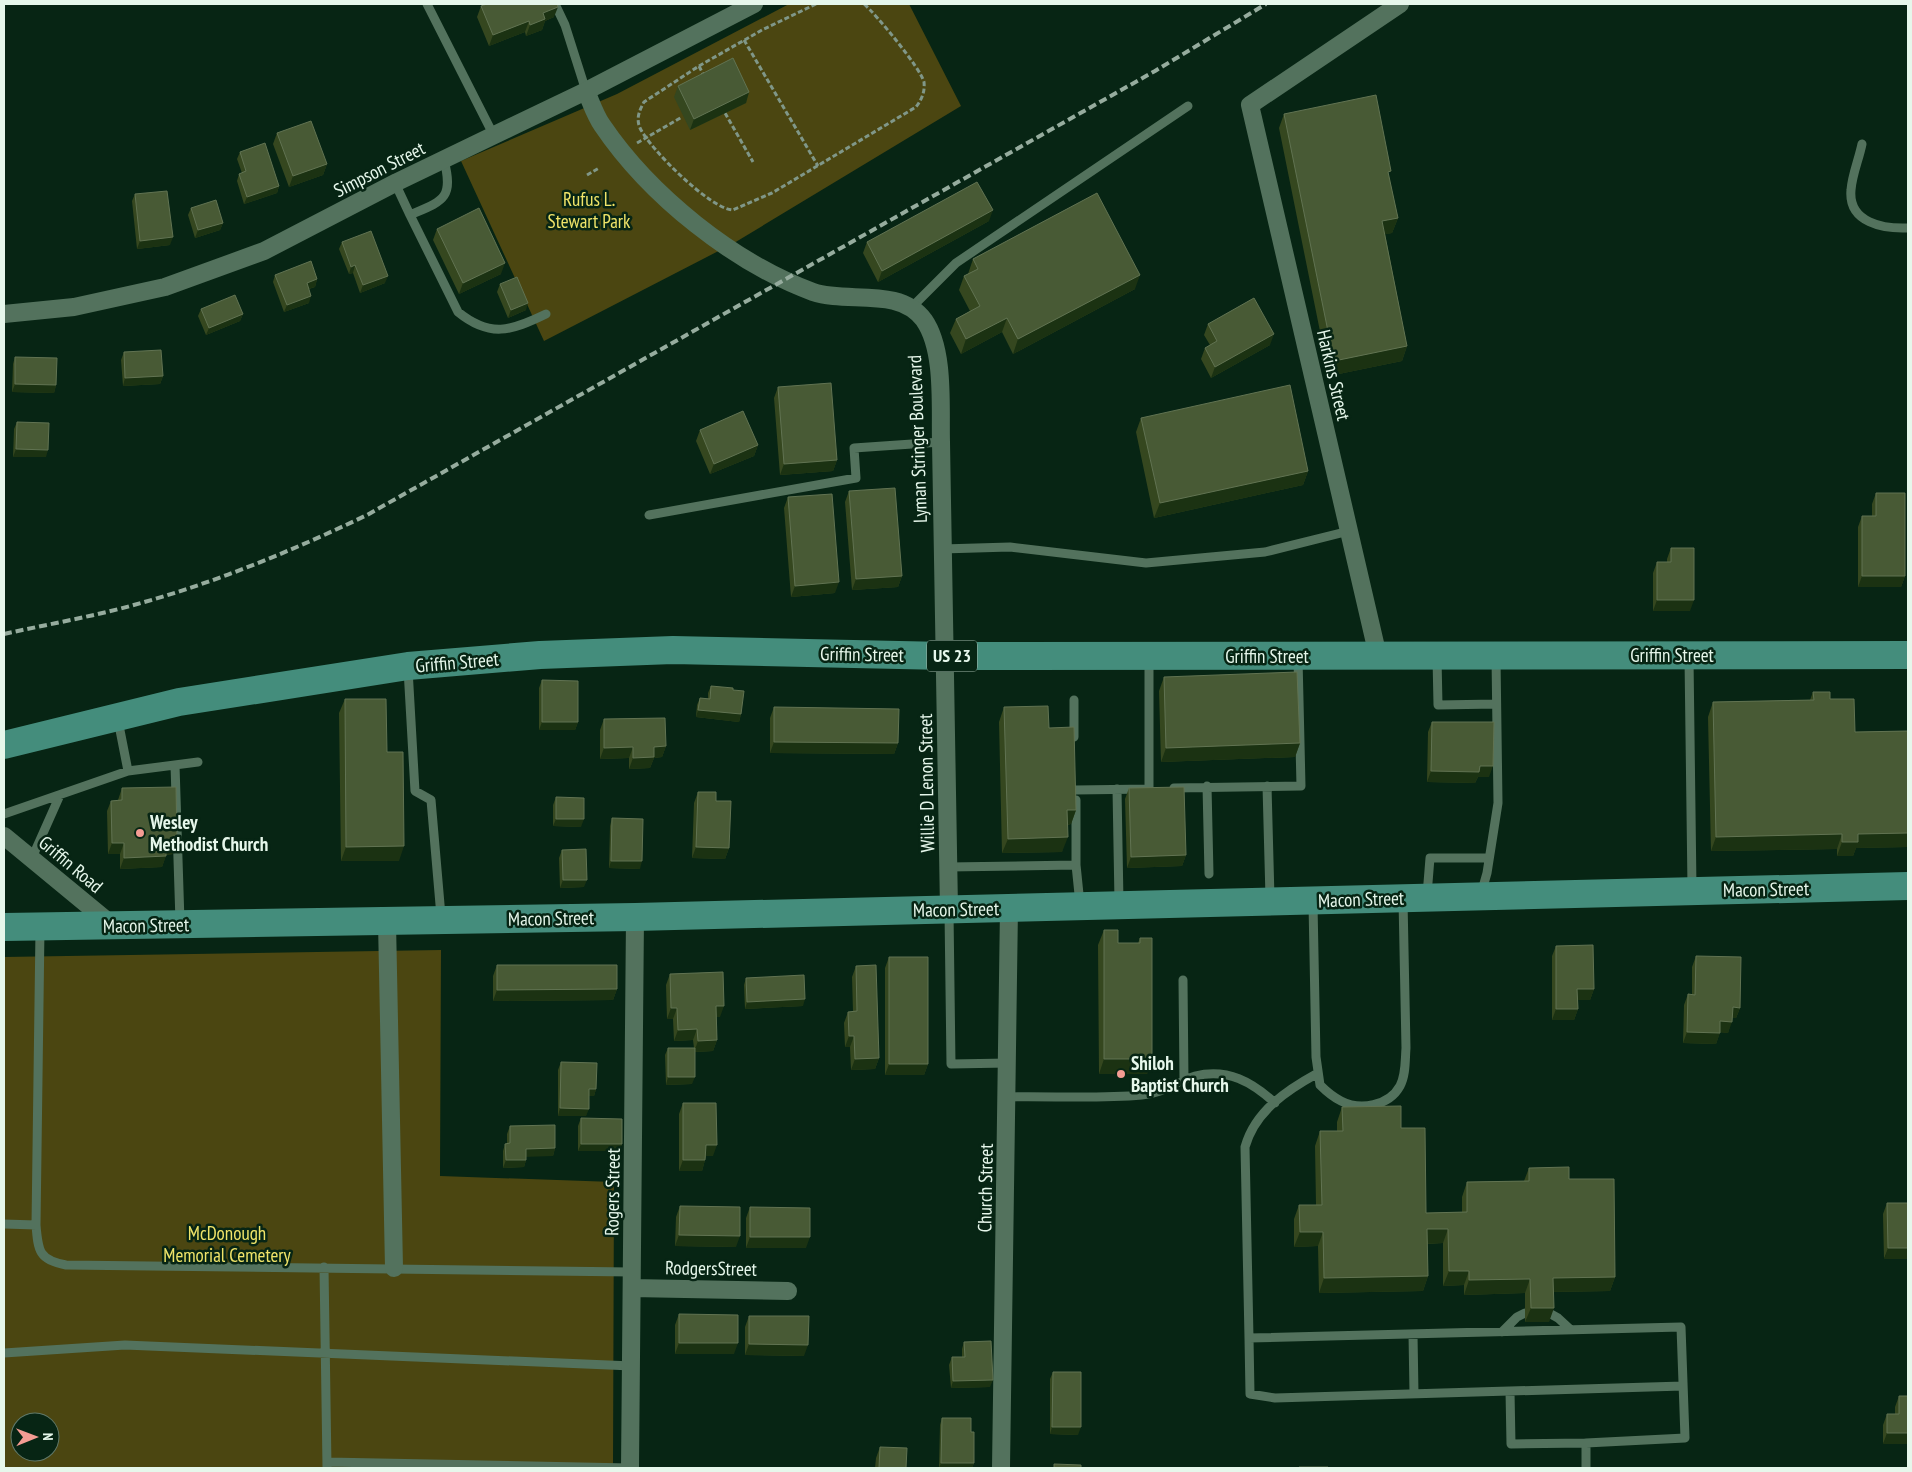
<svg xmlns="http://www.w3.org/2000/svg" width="1912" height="1472" viewBox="0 0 1912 1472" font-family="'PT Sans Narrow',sans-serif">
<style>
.green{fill:#4b4611;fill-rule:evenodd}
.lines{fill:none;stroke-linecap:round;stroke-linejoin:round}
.path{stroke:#809788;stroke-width:3;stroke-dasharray:5 2.5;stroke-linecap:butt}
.service{stroke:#53725d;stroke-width:9}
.minor{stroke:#53725d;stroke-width:18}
.primary{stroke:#448d7c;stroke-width:28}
.rail{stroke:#96ac9e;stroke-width:4;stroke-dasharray:8 4;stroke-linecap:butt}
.wall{fill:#35471f}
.shaded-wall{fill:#1b3212}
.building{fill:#485a35;stroke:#617352}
.poi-dot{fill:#f59c93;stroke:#072514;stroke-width:2}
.labels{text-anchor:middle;stroke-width:5;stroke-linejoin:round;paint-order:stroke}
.shield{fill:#072514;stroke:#a3b8aa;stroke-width:1}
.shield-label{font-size:18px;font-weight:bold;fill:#e6f7eb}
.street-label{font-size:19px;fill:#e6f7eb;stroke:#072514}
.park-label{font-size:19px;fill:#f0e469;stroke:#072514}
.poi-label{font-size:19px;font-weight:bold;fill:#e6f7eb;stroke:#072514;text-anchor:start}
</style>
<rect width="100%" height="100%" fill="#072514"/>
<path class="green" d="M789,4h120l52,102 -227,137 -190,98 -83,-180 156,-67z
M441,950l-1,226 174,6 -1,286h-609v-511zM20,1422h30v30h-30z"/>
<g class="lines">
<path class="path" d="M816,4l-54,26 -63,36 -55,36c-5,9 -8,17 -4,26 10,21 70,81 93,82l39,-17 144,-86c6,-8 9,-15 8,-25 -3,-13 -48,-68 -60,-78
M744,40l74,126
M699,66l5,10
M725,113l28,49
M637,143l45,-26
M587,175l12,-7"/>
<path class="service" d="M427,4l67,132
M555,4l10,21 21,66
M1862,144c-3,15 -10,31 -11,46 -3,33 33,39 57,38
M395,183l15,32c33,-14 44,-16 34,-55
M410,215l48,97c32,26 53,19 88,2
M911,308l45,-45 232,-157
M649,515l207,-37 -2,-30 87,-6
M942,549l68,-2 136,16 119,-11 84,-21
M1437,658l1,47 58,-1
M1689,658l3,230
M408,669l7,122 16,9 10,116
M1074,700v37
M118,720l10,51 70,-9
M175,765l5,157
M1207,786l2,88
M1267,786l3,112
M1174,788l127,-2 -3,-128
M1117,789l2,113
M1075,790l74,-1v-131
M4,814l124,-43
M32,858l28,-63
M1076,865l4,39
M948,867l128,-2v-65
M1481,894l6,-21 11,-70 -2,-145
M1427,895l3,-37h59
M1313,904l3,153 4,28c6,6 13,12 21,16 19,10 48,5 59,-15 6,-11 5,-26 6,-38l-3,-148
M949,912l2,152 57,-1
M40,929l-4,296c2,26 3,35 30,40l566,7
M1183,980l1,101
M1007,1097c45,-1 90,2 135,-2 20,-1 34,-14 53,-19 33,-8 57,6 80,27
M4,1224l32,1
M324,1267l3,200
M1549,1313l9,5 13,12
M1502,1332l15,-15 8,-4
M1413,1334l1,60
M1249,1338l-4,-191c10,-36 42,-57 73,-74
M4,1353l121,-8 507,21
M1510,1391l1,53 75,-1
M327,1462l303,6
M1586,1468v-25l99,-5 -4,-111 -432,11 1,56 25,4 408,-12"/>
<path class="minor" d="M586,91c5,11 9,24 16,34 48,71 132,138 211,167 34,12 86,-6 111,28 21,30 16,87 17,122l8,467
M4,314l70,-7 91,-20 99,-36 133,-69 189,-91 168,-87
M1378,656l-128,-551 150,-101
M4,836l108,89
M387,922l7,346
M632,1288l156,3
M630,1468l5,-551
M1001,1468l8,-560"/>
<path class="primary" d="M4,745l175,-43 229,-36 132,-11 133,-5 272,6 963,-1
M4,927l631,-10 1273,-31"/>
<path class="rail" d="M4,634c45,-10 92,-18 137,-31 78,-22 153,-53 226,-88l788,-444 111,-67"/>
</g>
<path class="wall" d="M481,6l73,11 -9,4 -3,9 -16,6 -1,-4 -36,14 -12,-29z
M678,86l71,6 -3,11 -56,27 -16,-33z
M1284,114l105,63 9,41 -6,15 -7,1 22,112 -5,15 -73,15 -50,-248z
M277,133l50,31 -4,11 -34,12 -16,-43z
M240,152l39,34 -2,7 -33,11 -7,-23 2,-7 3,-1 -5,-14z
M135,194l35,51 -33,4 -5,-48z
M191,208l32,15 -3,7 -25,8 -7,-23z
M989,221l-111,61 -15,-29 4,-11z
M437,229l64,45 -42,20 -26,-54z
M342,242l43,41 -25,10 -7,-20 -4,1 -10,-25z
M973,259l162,30 -122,65 -11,-22 -41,22 -11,-21 6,-14 14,-8 -11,-21 5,-14 4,-2z
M275,275l42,4 -2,8 -6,2v14l-25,9 -11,-30z
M500,284l26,26 -18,8 -11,-26z
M201,309l42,5 -3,7 -34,14 -8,-19z
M1208,324l62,21 -59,33 -10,-19 4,-11 5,-3 -6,-10z
M124,352l39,24 -3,8 -37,2 -2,-26z
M15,357l41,28 -2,8 -42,-1 1,-28z
M778,387l59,73 -4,11 -53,4 -6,-77z
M1141,418l167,53 -5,14 -149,33 -18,-86z
M17,422l29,35h-33l1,-28z
M700,430l58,15 -4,11 -44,18 -14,-33z
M849,491l53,85 -4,11 -46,3 -7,-88z
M1876,493l29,83 -4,11h-43v-60l4,-11h10v-12z
M788,497l47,96 -44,4 -7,-89z
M1671,548l19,63h-37v-38l4,-11h10v-3z
M1164,677l136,66 -5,14 -134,5 -2,-71z
M542,680l36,42 -3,8h-36v-42z
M711,686l22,4 8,24 -2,8 -43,-5 1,-12 3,-7 8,1v-6z
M1813,692l17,7 25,33 53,-1v116l-52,1 -3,8h-16v-7l-126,2 -3,-134 5,-15 97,-2z
M345,699l42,53 12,109h-58l-2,-148z
M774,707l124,36 -4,11 -124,-1v-35z
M1004,707l45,21 27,82 -5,14 -4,1 -5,27 -60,1 -3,-131z
M604,719l62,27 -4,11 -8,1 -4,10 -21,1v-11l-29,1v-29z
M1432,722l57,55h-11l-3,6 -48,-1 1,-50z
M122,788l51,66 -7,1 -4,12 -42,2v-15h-12l-1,-43 4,-10 7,-1z
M1129,788l57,67 -4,11 -55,2 -2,-69z
M698,792l18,9 13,47 -4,11 -33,-1 2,-55z
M556,797l25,30 -28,-1v-21z
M612,818l28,51 -31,-1 1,-42z
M562,850l22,37 -24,1 -1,-30z
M1104,930l14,13h20l2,-5 12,121 -5,15h-48l-1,-129z
M1556,946l38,43 -4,11h-12v9l-4,11h-22v-64z
M1696,956l44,52 -4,10h-4l-4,15 -8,-1 -4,12 -33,-1 1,-38 4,-11 4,1v-28z
M889,957l39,107 -4,11h-39v-107z
M497,965l120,24 -4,11 -120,1v-25z
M856,966l23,92 -4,11 -24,1 -1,-23h-5l-1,-24 4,-11h5l-1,-35z
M670,974l50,43h-4l1,23 -4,11 -18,1 -3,32 -26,1 -1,-30 3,-7h26l-1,-8 -19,1 -1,-22h-6l-1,-34z
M746,978l57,28 -58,3 -1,-24z
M561,1062l35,27 -2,7h-5l-3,20h-28v-46z
M683,1103l30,53h-7l-4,15h-23v-57z
M1342,1107l59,21 25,85 36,-1v-15l5,-15 57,-1 5,-13 40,11 46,98 -5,14 -56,1 -5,30h-24v-29l-61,2v-10l-21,1v-43l-16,1 1,32 -5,15 -104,2 -1,-47 -24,1v-28l5,-14h17l-1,-59 5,-15h17v-9z
M581,1118l41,26 -3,7h-41v-25z
M510,1126l45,22 -2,8h-27v4l-2,7 -21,1v-17l2,-7 2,-1v-9z
M1887,1203h21l-24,56 -1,-45z
M680,1206l56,41 -61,-1 1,-29z
M750,1207l56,41h-60v-30z
M679,1314l55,40h-59v-29z
M749,1316l55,40 -59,-1v-28z
M964,1342l26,45 -39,1 -2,-23 3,-8h10v-8z
M1053,1372l25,63 -28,-1v-55z
M1899,1396h9l-25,48v-19l4,-11h8v-7z
M942,1418l29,14 3,31 -2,5h-33l1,-43z
M880,1447l26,21h-31l1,-10z"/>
<path class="shaded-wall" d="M558,7l-4,10 -9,4 -3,9 -16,6 4,-11 13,-12z
M529,21l-4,11 -36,14 4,-11z
M749,92l-3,11 -56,27 4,-11z
M327,164l-4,11 -34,12 4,-11z
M279,186l-2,7 -33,11 3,-7z
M993,210l-4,11 -111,61 4,-11z
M1398,218l-6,15 -15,3 5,-15z
M223,223l-3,7 -25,8 3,-8z
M173,237l-3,8 -33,4 3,-8z
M505,263l-4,11 -42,20 4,-11z
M355,265l-2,8 -4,1 2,-7z
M1140,275l-5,14 -122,65 5,-15z
M388,276l-3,7 -25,10 3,-8z
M317,279l-2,8 -11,3 3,-7z
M311,296l-2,7 -25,9 3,-7z
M528,303l-2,7 -18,8 3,-8z
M243,314l-3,7 -34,14 3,-7z
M1007,318l-5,14 -41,22 5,-15z
M1274,334l-4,11 -59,33 4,-11z
M1407,346l-5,15 -73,15 5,-15z
M163,376l-3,8 -37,2 2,-8z
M15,384l41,1 -2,8 -42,-1z
M758,445l-4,11 -44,18 4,-10z
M16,449l32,1 -2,7h-33z
M837,460l-4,11 -53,4 4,-11z
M1308,471l-5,14 -149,33 6,-15z
M902,576l-4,11 -46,3 4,-11z
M1862,576h43l-4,11h-43z
M839,582l-4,11 -44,4 4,-11z
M1657,600h37l-4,11h-37z
M698,710l43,4 -2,8 -43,-5z
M542,722h36l-3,8h-36z
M774,742l124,1 -4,11 -124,-1z
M1300,743l-5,14 -134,5 5,-14z
M666,746l-4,11 -8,1 -4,10 -21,1 4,-11 21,-11z
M633,747l-4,11 -29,1 4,-11z
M1480,766h13l-4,11h-11l-3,6 -48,-1 4,-11z
M1067,810h9l-5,14 -9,1z
M556,819h28l-3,8 -28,-1z
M1908,833v14l-52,1 -3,8h-16l5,-14 16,-8z
M1842,834l-5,15 -126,2 5,-14z
M1068,837l-6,15 -60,1 6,-14z
M112,843h12l-4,11h-12z
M177,843l-4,11 -11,1 4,-11z
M404,846l-5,15h-58l5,-14z
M696,847l33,1 -4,11 -33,-1z
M1186,855l-4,11 -55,2 4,-11z
M166,856l-4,11 -42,2 4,-11z
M611,861h31l-2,8 -31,-1z
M563,880h24l-3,7 -24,1z
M617,989l-4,11 -120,1 4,-11z
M1577,989h17l-4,11h-17z
M805,999l-2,7 -58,3 2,-7z
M716,1006h8l-4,11h-8z
M1733,1007l7,1 -4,10h-7z
M671,1008h6l-4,11h-6z
M1556,1009h22l-4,11h-22z
M1720,1021l12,1 -4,11 -11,-1z
M697,1029l-4,11 -19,1 4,-11z
M1687,1032l33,1 -4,11 -33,-1z
M849,1036h5l-4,11h-5z
M717,1040l-4,11 -19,1 4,-11z
M879,1058l-4,11 -24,1 4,-11z
M1104,1059h48l-5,15h-48z
M889,1064h39l-4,11h-39z
M668,1077h27l-3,7 -26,1z
M589,1089h7l-2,7h-7z
M560,1108l29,1 -3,7h-28z
M581,1144h41l-3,7h-41z
M706,1145h11l-4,11h-11z
M555,1148l-2,8 -30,1 3,-8z
M506,1160h20l-2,7 -21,1z
M683,1160h22l-3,11h-23z
M1427,1229h21l-5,14 -21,1z
M1300,1232h23l-5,14 -24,1z
M679,1235l61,1 -4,11 -61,-1z
M750,1237h60l-4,11h-60z
M1888,1248h20v11h-24z
M1449,1271h20l-5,14 -21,1z
M1428,1276l-5,15 -104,2 5,-15z
M1615,1277l-5,14 -62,1 5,-14z
M1530,1279l-5,14 -61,2 5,-15z
M1531,1308h23l-5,14h-24z
M679,1343h59l-4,11h-59z
M749,1344l59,1 -4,11 -59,-1z
M993,1380l-3,7 -39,1 2,-7z
M1052,1427h29l-3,8 -28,-1z
M1887,1433h21v11h-25z
M941,1463h33l-2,5h-33z"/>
<path class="building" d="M487,4h70l1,3 -15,6 2,6 -15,6 -1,-4 -36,14 -12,-29z
M733,58l16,34 -55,27 -16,-33z
M1376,95l15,76 -3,1 10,46 -16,3 25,125 -73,15 -50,-247z
M311,121l16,43 -34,12 -16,-43z
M265,143l14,43 -32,11 -8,-23 7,-3 -6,-19z
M977,182l16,28 -111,61 -15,-29z
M167,191l6,46 -33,4 -5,-47z
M1097,193l43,82 -122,64 -11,-21 -41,21 -10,-20 24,-13 -16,-30 14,-7 -5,-10z
M216,200l7,23 -25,7 -7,-22z
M479,208l26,55 -42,20 -26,-54z
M371,231l17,45 -25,9 -8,-20 -4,2 -9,-25z
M311,261l6,18 -10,4 4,13 -24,9 -12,-30z
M517,277l11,26 -17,7 -11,-26z
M235,295l8,19 -34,14 -8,-19z
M1254,298l20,36 -59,33 -10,-19 12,-7 -9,-17z
M161,350l2,26 -38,2 -1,-26z
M15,357l42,1 -1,27 -41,-1z
M831,383l6,77 -53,4 -6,-77z
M1290,385l18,86 -148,32 -19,-85z
M743,411l15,34 -44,19 -14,-34z
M17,422l32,1 -1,27 -32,-1z
M895,488l7,88 -46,3 -7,-88z
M1876,493h29v83h-43v-60h14z
M832,494l7,88 -44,4 -7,-89z
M1671,548h23v52h-37v-38h14z
M1297,672l3,71 -134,5 -2,-71z
M542,680l36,1v41h-36z
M711,686l22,2v2l11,1 -3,23 -43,-4 2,-12 10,1z
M1813,692h17v7h24l1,33 53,-1v102l-50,1v8h-16v-8l-126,3 -3,-135 101,-2z
M345,699h41l1,53h16l1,94 -58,1z
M1048,706l1,22 25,-1 2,83h-9l1,27 -60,2 -4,-132z
M774,707l125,2 -1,34 -124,-1z
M665,718l1,28 -12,1v10l-21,1v-11l-29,1v-29z
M1432,722h62l-1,44h-13l-1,6 -48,-1z
M176,787l1,56 -11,1v12l-42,2v-15h-12l-1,-42 11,-1v-12z
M1184,787l2,68 -55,2 -2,-69z
M698,792h18v9h15l-2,47 -33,-1z
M556,797l28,1v21h-28z
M612,818l31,1 -1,42h-31z
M586,849l1,31h-24l-1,-30z
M1104,930h14v13h22v-5h12v121h-48z
M1593,945l1,44h-17l1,20h-22v-63z
M1696,956l45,1 -1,51 -7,-1 -1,15 -12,-1v12l-33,-1 1,-38 7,1z
M889,957h39v107h-39z
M497,965h120v24l-120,1z
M876,965l3,93 -24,1 -1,-23h-5l-1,-24 9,-1 -1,-45z
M723,972l1,34h-8l1,34 -19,1 -1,-12 -19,1 -1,-22h-6l-1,-34z
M804,975l1,24 -58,3 -1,-24z
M668,1048h27v29h-27z
M561,1062l36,1 -1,26h-7v20l-29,-1z
M683,1103h33l1,42h-11l-1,15h-22z
M1401,1106v22h24l1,85 41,-1v-30l62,-1v-13l40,-1v12h45l1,98 -62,1 1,30h-23l-1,-29 -61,1v-9h-20l-1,-42h-21l1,47 -104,2 -1,-46h-23l-1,-27h23l-2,-74h23l-1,-24z
M581,1118l41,1v25h-41z
M555,1125v23l-29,1v11h-20l-1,-16 5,-1v-17z
M1887,1203h21v45h-20z
M680,1206l60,1v29l-61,-1z
M750,1207l60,1v29h-60z
M679,1314l59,1v28h-59z
M749,1316h60l-1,29 -59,-1z
M991,1341l2,39 -40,1 -1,-24h13l-1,-15z
M1053,1372h28v55h-29z
M1899,1396h9v37h-21v-19h12z
M942,1418h29v14h3v31h-33z
M880,1447l27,1 -1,20h-27z
M1054,1464l27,1v3h-27z
M1299,1467h29v1h-29z"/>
<g class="poi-dot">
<circle cx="140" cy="833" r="5"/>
<circle cx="1121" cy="1074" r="5"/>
</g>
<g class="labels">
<rect class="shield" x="927" y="640.5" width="50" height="31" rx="4"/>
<g class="shield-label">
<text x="952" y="662">US 23</text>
</g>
<g class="street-label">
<text transform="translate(379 169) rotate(-27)" y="7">Simpson Street</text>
<text transform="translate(1334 375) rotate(77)" y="7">Harkins Street</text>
<text transform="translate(917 439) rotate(-92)" y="7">Lyman Stringer Boulevard</text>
<text transform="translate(862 654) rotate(1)" y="7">Griffin Street</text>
<text x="1672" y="662">Griffin Street</text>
<text x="1267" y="663">Griffin Street</text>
<text transform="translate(457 662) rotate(-5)" y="7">Griffin Street</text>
<text transform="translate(926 783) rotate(-91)" y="7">Willie D Lenon Street</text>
<text transform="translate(71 864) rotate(40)" y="7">Griffin Road</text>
<text transform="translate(1766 889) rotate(-1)" y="7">Macon Street</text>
<text transform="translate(1361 899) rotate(-2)" y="7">Macon Street</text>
<text transform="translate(956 909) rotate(-1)" y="7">Macon Street</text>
<text transform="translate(551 918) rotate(-1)" y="7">Macon Street</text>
<text transform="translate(146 925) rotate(-1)" y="7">Macon Street</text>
<text transform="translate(985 1188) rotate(-89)" y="7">Church Street</text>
<text transform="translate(612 1192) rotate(-89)" y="7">Rogers Street</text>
<text transform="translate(711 1268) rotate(1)" y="7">RodgersStreet</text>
</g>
<g class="park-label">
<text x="589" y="206">Rufus L.<tspan x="589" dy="22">Stewart Park</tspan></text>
<text x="227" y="1240">McDonough<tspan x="227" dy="22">Memorial Cemetery</tspan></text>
</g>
<g class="poi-label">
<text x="150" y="829">Wesley<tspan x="150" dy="22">Methodist Church</tspan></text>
<text x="1131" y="1070">Shiloh<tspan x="1131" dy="22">Baptist Church</tspan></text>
</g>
</g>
<rect width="1912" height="1472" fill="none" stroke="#e6f7eb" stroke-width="10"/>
<g transform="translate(35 1437) rotate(89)"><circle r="24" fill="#072514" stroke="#60796a"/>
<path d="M0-4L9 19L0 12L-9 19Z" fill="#f59c93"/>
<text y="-8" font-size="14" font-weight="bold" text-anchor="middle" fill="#e6f7eb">N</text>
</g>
</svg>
